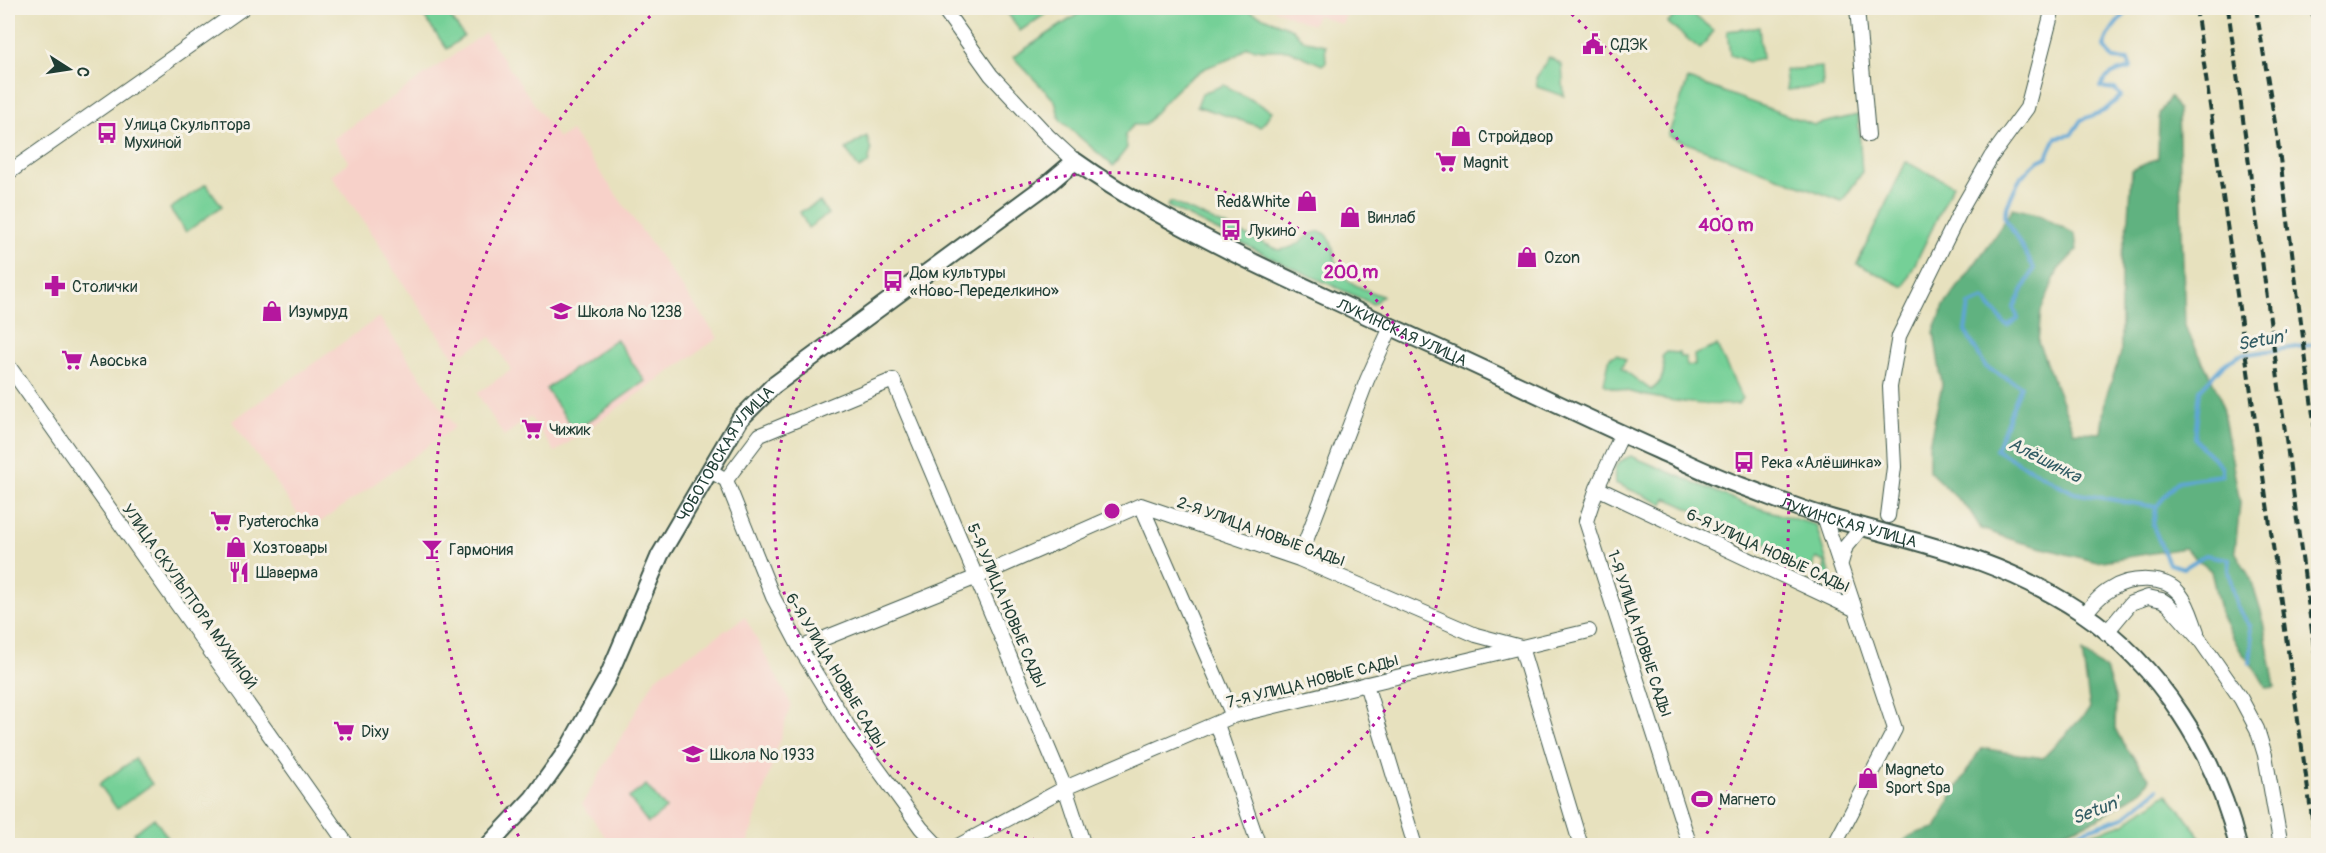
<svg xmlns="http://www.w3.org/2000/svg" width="2326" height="853" viewBox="0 0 2326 853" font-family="Pangolin,sans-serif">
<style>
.built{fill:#f7d1c9}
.green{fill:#75d097;stroke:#4a8666;stroke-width:1.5}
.forest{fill:#60b280;stroke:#40785a;stroke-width:1.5}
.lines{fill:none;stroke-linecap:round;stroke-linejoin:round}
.stream{stroke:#5fa6d5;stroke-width:4}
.minor-casing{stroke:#3d5649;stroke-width:16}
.major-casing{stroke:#3d5649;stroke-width:20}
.minor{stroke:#fff;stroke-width:14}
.major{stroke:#fff;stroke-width:16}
.rail{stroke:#1f3d34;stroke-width:4;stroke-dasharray:9 4.5;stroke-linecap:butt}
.ring{fill:none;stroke:#b5179e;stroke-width:3;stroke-dasharray:3 6}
.labels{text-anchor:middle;stroke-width:6;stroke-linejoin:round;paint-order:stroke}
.poi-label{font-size:16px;fill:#1f3d34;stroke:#f7f3e8;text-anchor:start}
.street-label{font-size:16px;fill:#1f3d34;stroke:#f7f3e8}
.water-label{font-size:18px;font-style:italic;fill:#325c64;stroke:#f7f3e8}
.centre{fill:#b5179e;stroke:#f7f3e8;stroke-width:3}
.ring-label{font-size:18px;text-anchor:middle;font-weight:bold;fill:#b5179e;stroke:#f7f3e8;stroke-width:6;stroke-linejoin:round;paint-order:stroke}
</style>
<rect width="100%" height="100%" fill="#f7f3e8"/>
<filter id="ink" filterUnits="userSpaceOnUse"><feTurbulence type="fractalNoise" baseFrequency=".0167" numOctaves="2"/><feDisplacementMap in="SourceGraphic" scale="12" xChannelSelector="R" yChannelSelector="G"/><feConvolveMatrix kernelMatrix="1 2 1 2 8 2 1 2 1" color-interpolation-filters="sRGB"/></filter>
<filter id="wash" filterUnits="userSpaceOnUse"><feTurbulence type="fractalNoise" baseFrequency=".008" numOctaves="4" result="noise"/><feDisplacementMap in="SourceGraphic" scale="24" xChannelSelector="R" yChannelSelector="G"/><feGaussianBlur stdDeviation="1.35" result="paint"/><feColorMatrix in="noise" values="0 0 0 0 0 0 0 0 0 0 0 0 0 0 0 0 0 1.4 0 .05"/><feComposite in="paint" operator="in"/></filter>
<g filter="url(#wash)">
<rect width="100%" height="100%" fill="#e7e1be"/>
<path class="built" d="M1271,8h78l-7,16 -25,-9 -5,10z
M485,33l73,105 13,-7 147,207 -163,114 -25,-35 -26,19 -27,-43 34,-23 -20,-33 -36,21 -64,-92 -15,-27 -45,-64 18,-13 -16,-23z
M379,317l76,110 -146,103 -77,-109z
M745,617l46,87 -44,141h-136l-29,-41 74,-127z"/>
<path class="green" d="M431,8h13l20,28 -17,13 -25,-35z
M1004,8h51l-35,23z
M1087,8h155l50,21 11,11 22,5 1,17 -4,3 -34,-15h-27l-14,-3c-16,16 -27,13 -45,23 -24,14 -40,34 -57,55h-12l-8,10 2,13 -14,18 -53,-46 -5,-19 -42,-44z
M1681,8h4l29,23 -14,18 -32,-26z
M1759,27l3,32 -13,3 -19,-7 -3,-24z
M1549,57l13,8 2,31 -27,-9 -1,-9z
M1822,67l1,20 -36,3 -2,-20z
M1688,79l126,46 44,-10 4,58 -20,28 -174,-65z
M1224,85l48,26 -11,16 -64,-21 5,-13z
M867,136l4,15 -3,13 -9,5 -13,-20z
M1906,162l47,23 -49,102 -47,-23z
M206,184l16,22 -36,26 -16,-23z
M820,202l8,12 -20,14 -8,-16z
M1171,202l108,48c20,-1 26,-16 38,-18 19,-3 15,30 23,41 10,12 29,18 42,23l-9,8 -91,-41 -115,-57z
M616,339l29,42 -70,50 -29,-42z
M1717,346l25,52 -4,6c-45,3 -87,-6 -131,-18l-3,-3 6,-26 7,-3 9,6 -5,8 30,22c13,-8 15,-19 11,-33l4,-5 13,1 1,4h5l2,9 8,-1 -1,-10z
M1631,456l114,48 71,21 17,58 -10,-2 2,-19 -9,-4 -6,16 -38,-20 2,-7 -108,-49 -3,6 -48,-21c-2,-17 1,-21 16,-27z
M135,759l17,25 -35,25 -18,-25z
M646,785l20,24 -18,14 -19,-25z
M2167,793l29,37 9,15h-148l66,-21z
M154,818l19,27h-30l-9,-12z"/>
<path class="forest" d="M2170,97l8,13 7,216 35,70 20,107 -5,48 16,28 10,32 14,76 -9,1 -7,-13 -19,-25 -19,-35 -10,-44 -27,-23 -87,14 -81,-21 -35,-12 -11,-18 -41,-40v-26l13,-60 -8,-53 10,-26 46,-63 23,-35 24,6 38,20 2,16 -19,20 -17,41 -3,31 36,90 27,1 4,-33 16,-47v-96l8,-39 3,-48 26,-12 1,-44z
M2082,652l24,18 10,30 -1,28 7,14 28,37 -8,11 -44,29 -71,26h-126c7,-12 23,-14 35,-17l16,-32 29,-48 62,10 47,-49z"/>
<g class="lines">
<path class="stream" d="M2132,8c-12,10 -24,23 -28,39l9,12 15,1 3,8c-13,3 -25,6 -31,19l15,2 6,7 -17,15 -23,9 -10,15 -15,2 -9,20c-26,10 -35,35 -43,59l30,52 -20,39 4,12 -11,7 -23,-27 -15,6 -4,26 21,36 35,19 -25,64 78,43 82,14
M2250,663l2,-22 -2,-15 -13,-19 -9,-37 1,-11 -24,-4 -21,13 -15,-4 -16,-38 3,-19 22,-26 44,-6v-8c-7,-10 -23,-19 -27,-30l5,-47 24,-26 16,-9 78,-11
M2037,846l87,-29 34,-28"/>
</g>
</g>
<g filter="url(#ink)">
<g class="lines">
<defs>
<path id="minor" d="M943,8l48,67 58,62 26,24
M1857,8l11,127
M2317,8l1,4
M8,173l235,-165
M8,365l340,481
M1622,434l-25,54 -11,33 104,325
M709,470l17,10 47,117 27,51 54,88 67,92 17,18
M726,480l34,-45 133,-55 172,408 19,58
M1597,488l257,121
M1141,505l92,211
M1824,516l71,213 -61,117
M1888,516l6,-49 -4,-80 9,-51 64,-130 28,-49 36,-49 26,-100
M1299,559l68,-179 24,-53
M1841,563l5,-17 17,-20
M2084,615c8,-10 16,-20 27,-26 19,-12 54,-14 69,5 9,11 12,25 17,38
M2106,633l25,-30 17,-6 14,3 6,4 32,36 41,59 16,30 8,26 16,91
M800,648l177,-71 164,-72 158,54 177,76 45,12 60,199
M1366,684l49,162
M1217,724l42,122
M958,846l107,-58 168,-72 356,-85"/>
<g id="major">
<path id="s1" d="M488,846l45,-48 35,-49 39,-70 53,-124 80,-136 33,-33 276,-203 26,-22c52,37 100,62 157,91 65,32 131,62 197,92 76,34 152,72 229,106 27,12 55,26 83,36 28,10 57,23 86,31 93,27 171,40 254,95 79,53 135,142 157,234"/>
</g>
</defs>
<use href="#minor" class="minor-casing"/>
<use href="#major" class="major-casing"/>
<use href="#minor" class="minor"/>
<use href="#major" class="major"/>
<path class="rail" d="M2196,8l120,838
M2228,8l90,668
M2256,8l21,127 41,319"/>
</g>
</g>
<g class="ring">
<path d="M1062 845A338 338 0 1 1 1162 845"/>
<path d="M523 844A677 677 0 0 1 659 8M1565 8A677 677 0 0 1 1701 844"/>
</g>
<defs>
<symbol id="civic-bare" viewBox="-9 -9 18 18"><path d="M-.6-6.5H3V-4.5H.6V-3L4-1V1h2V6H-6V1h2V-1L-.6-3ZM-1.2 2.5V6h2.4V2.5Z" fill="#b5179e" stroke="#f7f3e8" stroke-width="2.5" paint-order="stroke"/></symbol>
<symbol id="bus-bare" viewBox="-9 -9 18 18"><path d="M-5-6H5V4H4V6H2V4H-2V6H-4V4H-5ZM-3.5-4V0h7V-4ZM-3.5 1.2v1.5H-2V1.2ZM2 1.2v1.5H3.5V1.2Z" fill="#b5179e" stroke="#f7f3e8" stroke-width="2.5" paint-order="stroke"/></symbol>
<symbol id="shop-bare" viewBox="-9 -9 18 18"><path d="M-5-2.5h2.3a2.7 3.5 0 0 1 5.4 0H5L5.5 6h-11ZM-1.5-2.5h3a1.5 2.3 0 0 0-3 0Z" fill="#b5179e" stroke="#f7f3e8" stroke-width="2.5" paint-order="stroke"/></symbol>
<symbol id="supermarket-bare" viewBox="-9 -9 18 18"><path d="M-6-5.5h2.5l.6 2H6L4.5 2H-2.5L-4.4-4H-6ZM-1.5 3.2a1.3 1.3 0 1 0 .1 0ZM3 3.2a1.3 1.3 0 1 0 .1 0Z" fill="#b5179e" stroke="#f7f3e8" stroke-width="2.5" paint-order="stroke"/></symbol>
<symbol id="pharmacy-bare" viewBox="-9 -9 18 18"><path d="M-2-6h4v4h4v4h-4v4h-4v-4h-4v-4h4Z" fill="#b5179e" stroke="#f7f3e8" stroke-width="2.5" paint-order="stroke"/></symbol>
<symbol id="school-bare" viewBox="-9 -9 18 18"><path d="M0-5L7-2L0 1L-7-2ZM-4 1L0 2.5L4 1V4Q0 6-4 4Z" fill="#b5179e" stroke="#f7f3e8" stroke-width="2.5" paint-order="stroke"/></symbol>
<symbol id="bar-bare" viewBox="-9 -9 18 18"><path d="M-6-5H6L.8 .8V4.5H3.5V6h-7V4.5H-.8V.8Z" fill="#b5179e" stroke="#f7f3e8" stroke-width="2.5" paint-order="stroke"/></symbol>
<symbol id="restaurant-bare" viewBox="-9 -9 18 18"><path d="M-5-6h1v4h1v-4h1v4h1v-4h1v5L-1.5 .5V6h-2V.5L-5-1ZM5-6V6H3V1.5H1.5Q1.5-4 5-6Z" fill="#b5179e" stroke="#f7f3e8" stroke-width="2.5" paint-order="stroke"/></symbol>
<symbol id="stadium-bare" viewBox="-9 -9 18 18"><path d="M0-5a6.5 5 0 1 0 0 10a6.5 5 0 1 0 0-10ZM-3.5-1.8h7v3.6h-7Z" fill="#b5179e" stroke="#f7f3e8" stroke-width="2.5" paint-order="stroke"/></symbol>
</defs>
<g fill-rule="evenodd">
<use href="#civic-bare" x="1578" y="29" width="30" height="30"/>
<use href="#bus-bare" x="92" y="118" width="30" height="30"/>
<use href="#shop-bare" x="1446" y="121" width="30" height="30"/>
<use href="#supermarket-bare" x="1431" y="147" width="30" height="30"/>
<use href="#shop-bare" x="1292" y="186" width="30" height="30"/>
<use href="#shop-bare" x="1335" y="202" width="30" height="30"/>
<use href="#bus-bare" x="1216" y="215" width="30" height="30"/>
<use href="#shop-bare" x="1512" y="242" width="30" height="30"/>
<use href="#bus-bare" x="878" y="266" width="30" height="30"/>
<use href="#pharmacy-bare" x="40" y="271" width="30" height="30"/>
<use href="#shop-bare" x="257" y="296" width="30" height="30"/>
<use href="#school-bare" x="546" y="296" width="30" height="30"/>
<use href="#supermarket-bare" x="57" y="345" width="30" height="30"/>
<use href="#supermarket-bare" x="517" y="414" width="30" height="30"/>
<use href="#bus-bare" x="1729" y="447" width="30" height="30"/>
<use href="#supermarket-bare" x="206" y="506" width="30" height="30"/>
<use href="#shop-bare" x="221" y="532" width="30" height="30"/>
<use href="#bar-bare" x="417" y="534" width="30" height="30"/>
<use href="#restaurant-bare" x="224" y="557" width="30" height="30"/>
<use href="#supermarket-bare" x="329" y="716" width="30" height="30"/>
<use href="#school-bare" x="678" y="739" width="30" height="30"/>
<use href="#shop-bare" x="1853" y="763" width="30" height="30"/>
<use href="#stadium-bare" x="1687" y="784" width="30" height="30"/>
</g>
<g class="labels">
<g class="poi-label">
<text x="1610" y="50">СДЭК</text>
<text x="124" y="130">Улица Скульптора<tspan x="124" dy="18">Мухиной</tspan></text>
<text x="1478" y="142">Стройдвор</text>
<text x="1463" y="168">Magnit</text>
<text x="1290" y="207" text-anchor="end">Red&amp;White</text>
<text x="1367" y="223">Винлаб</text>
<text x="1248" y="236">Лукино</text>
<text x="1544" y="263">Ozon</text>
<text x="910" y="278">Дом культуры<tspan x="910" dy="18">«Ново-Переделкино»</tspan></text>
<text x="72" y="292">Столички</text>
<text x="289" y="317">Изумруд</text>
<text x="578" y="317">Школа № 1238</text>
<text x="89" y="366">Авоська</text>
<text x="549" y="435">Чижик</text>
<text x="1761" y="468">Река «Алёшинка»</text>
<text x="238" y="527">Pyaterochka</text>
<text x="253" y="553">Хозтовары</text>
<text x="449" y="555">Гармония</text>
<text x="256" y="578">Шаверма</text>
<text x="361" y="737">Dixy</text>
<text x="710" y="760">Школа № 1933</text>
<text x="1885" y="775">Magneto<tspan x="1885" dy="18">Sport Spa</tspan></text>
<text x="1719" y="805">Магнето</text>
</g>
<g class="street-label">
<text dy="6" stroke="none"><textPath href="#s1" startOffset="1292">ЛУКИНСКАЯ УЛИЦА</textPath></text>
<text dy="6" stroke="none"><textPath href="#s1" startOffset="462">ЧОБОТОВСКАЯ УЛИЦА</textPath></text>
<text dy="6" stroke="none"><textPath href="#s1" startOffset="1778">ЛУКИНСКАЯ УЛИЦА</textPath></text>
<text transform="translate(1261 531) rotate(20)" y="6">2-Я УЛИЦА НОВЫЕ САДЫ</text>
<text transform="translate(1768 550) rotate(25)" y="6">6-Я УЛИЦА НОВЫЕ САДЫ</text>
<text transform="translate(190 596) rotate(55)" y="6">УЛИЦА СКУЛЬПТОРА МУХИНОЙ</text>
<text transform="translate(1007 605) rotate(67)" y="6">5-Я УЛИЦА НОВЫЕ САДЫ</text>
<text transform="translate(1640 633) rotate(72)" y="6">1-Я УЛИЦА НОВЫЕ САДЫ</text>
<text transform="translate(836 670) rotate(59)" y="6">6-Я УЛИЦА НОВЫЕ САДЫ</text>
<text transform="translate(1312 681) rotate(-14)" y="6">7-Я УЛИЦА НОВЫЕ САДЫ</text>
</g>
<g class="water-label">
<text transform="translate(2262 340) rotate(-10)" y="6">Setun'</text>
<text transform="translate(2045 460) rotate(27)" y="6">Алёшинка</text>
<text transform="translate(2096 810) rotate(-21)" y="6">Setun'</text>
</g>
</g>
<circle cx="1112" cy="511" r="9" class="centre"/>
<g class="ring-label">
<text x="1726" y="231">400 m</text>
<text x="1351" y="278">200 m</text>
</g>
<rect width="2326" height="853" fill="none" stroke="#f7f3e8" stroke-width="30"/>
<g transform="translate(69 69) rotate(102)" stroke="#f7f3e8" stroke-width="4.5" paint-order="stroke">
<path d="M0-4.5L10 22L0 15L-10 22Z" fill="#1f3d34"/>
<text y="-9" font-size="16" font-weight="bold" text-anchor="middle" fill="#1f3d34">С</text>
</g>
</svg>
